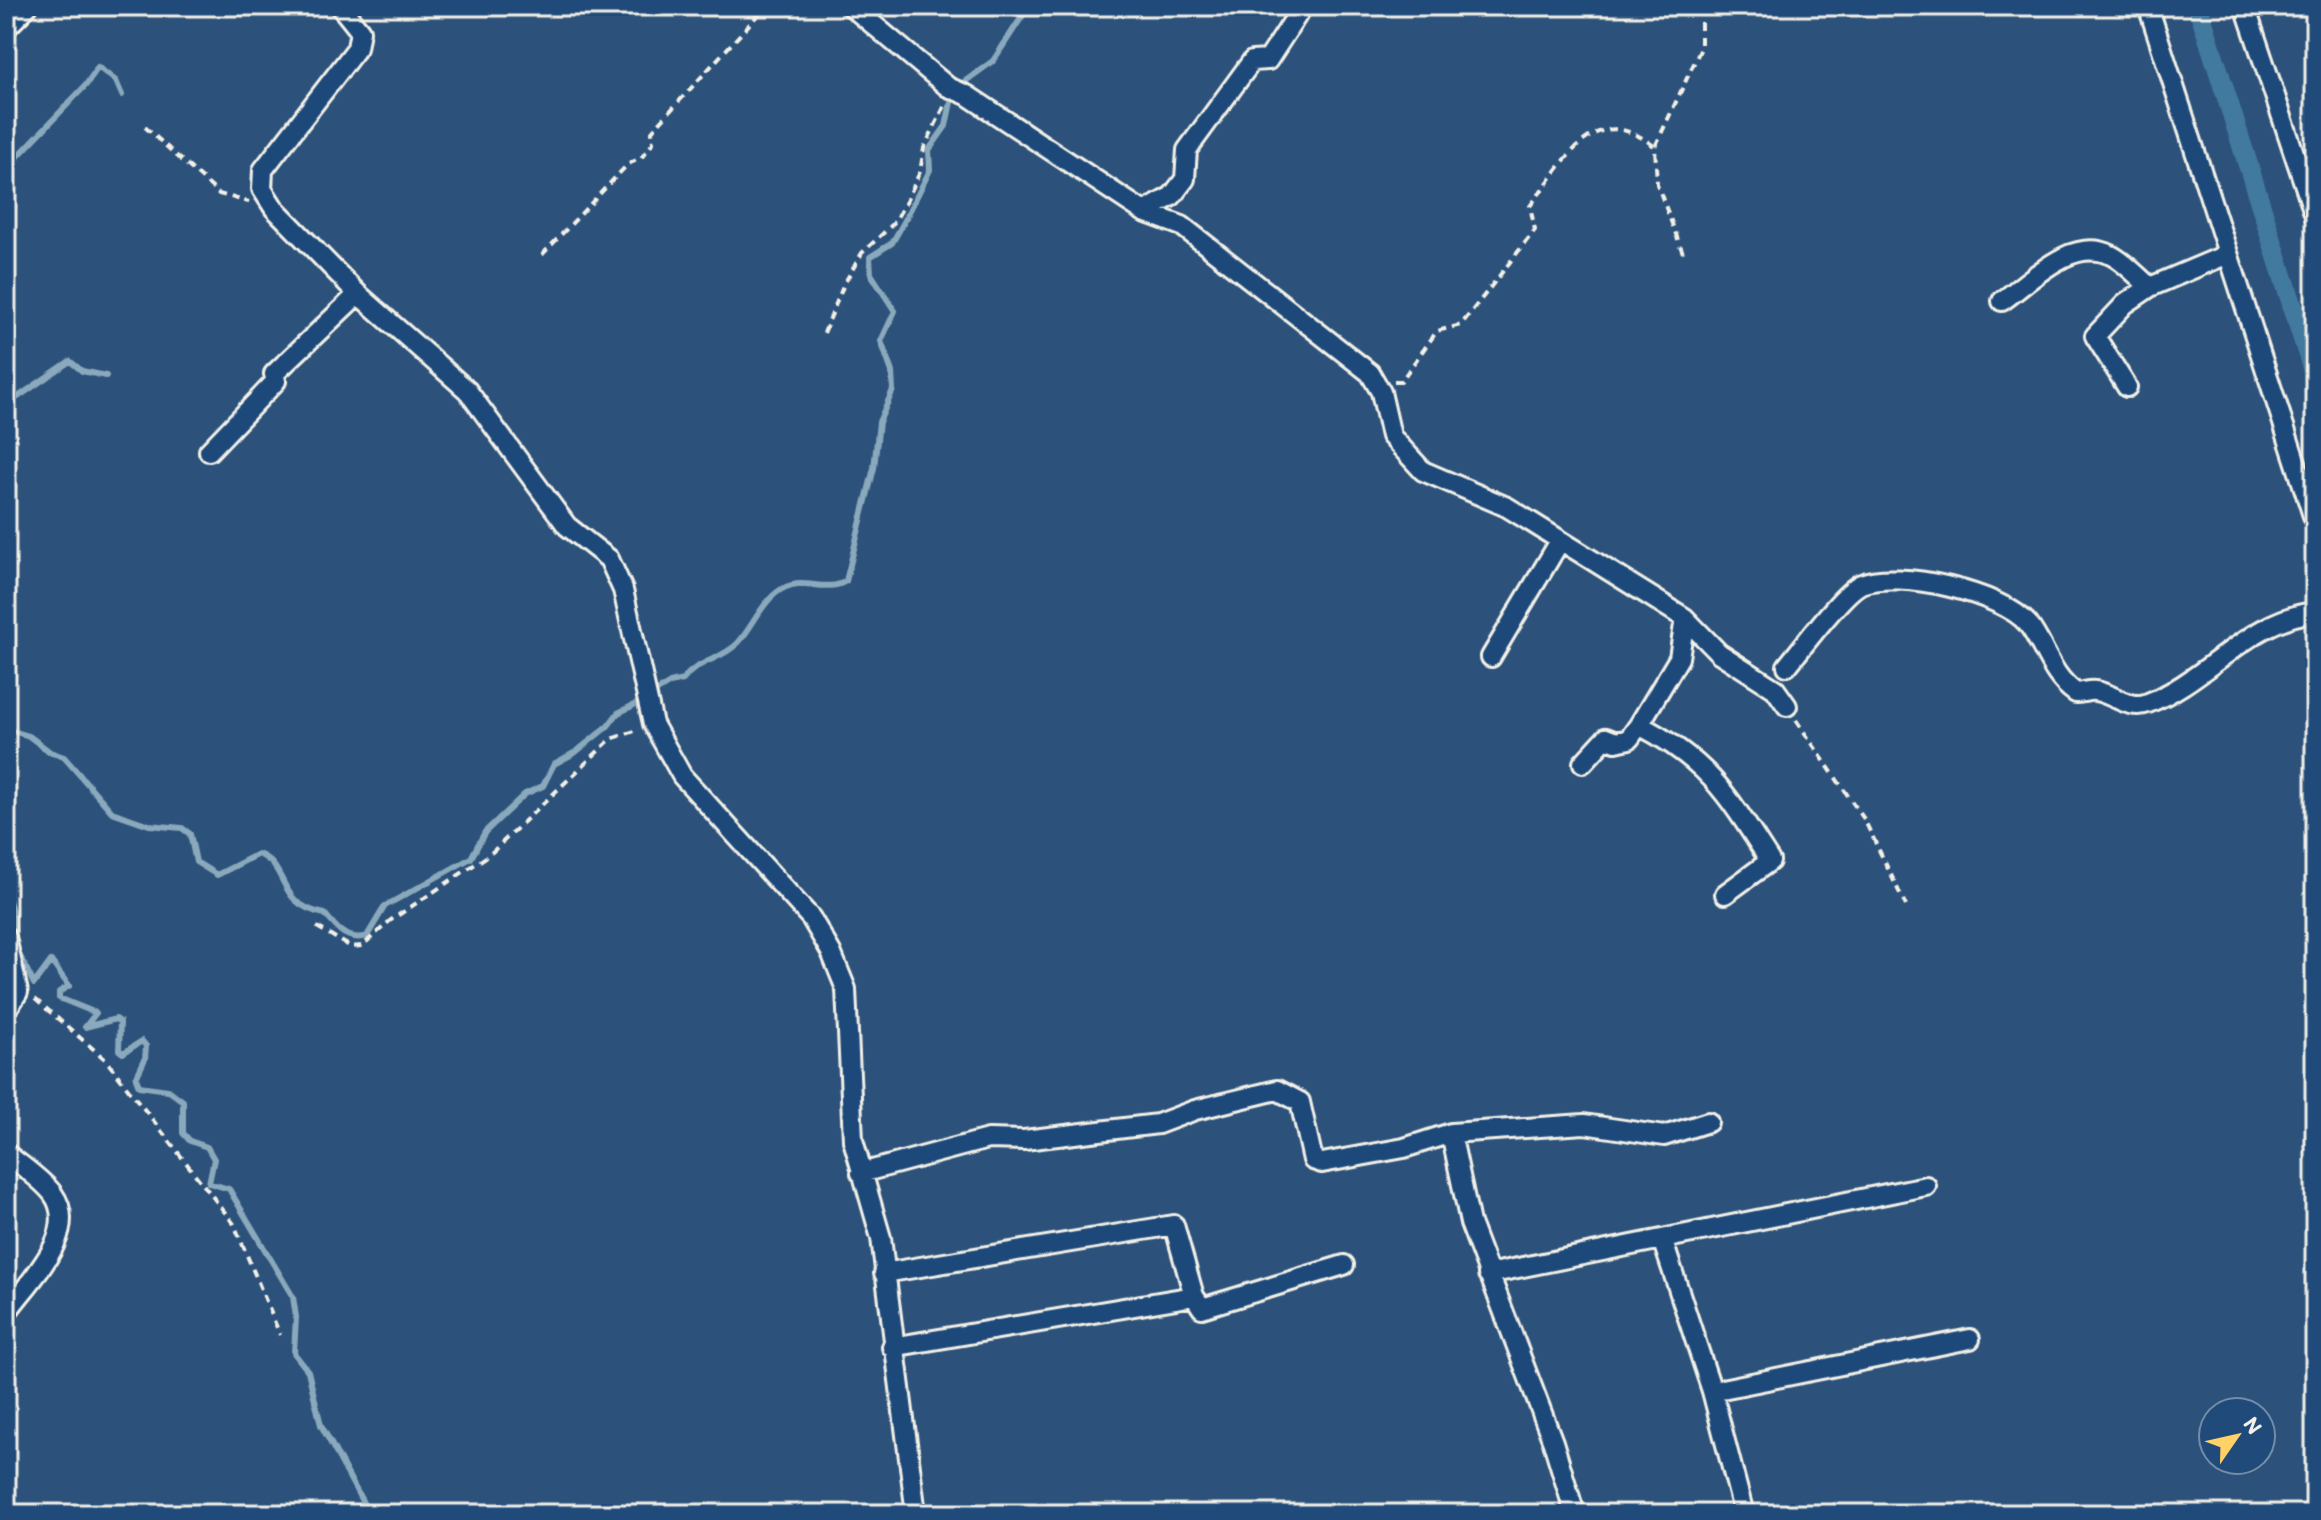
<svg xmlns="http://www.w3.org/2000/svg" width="2321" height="1520" viewBox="0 0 2321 1520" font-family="Itim,sans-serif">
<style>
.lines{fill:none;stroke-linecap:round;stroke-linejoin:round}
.stream{stroke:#8aa9bc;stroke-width:6}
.canal{stroke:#43799f;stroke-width:20}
.minor-casing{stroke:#f4f1e8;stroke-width:24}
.path{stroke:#f4f1e8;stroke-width:4;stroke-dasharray:8 6;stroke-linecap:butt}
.minor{stroke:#1f4a7a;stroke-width:18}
</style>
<rect width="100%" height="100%" fill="#2c527b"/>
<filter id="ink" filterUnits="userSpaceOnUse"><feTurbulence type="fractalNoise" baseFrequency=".0125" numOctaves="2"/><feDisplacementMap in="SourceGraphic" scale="16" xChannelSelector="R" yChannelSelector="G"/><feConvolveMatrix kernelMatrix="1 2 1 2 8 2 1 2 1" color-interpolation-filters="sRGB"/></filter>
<g filter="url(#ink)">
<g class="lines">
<path class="stream" d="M960,85l33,-24 36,-55
M6,169l80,-84 12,-18 18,14 6,14
M6,395l12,2 52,-36 12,10 24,5
M654,693l16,-10 13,-3c14,-20 37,-19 55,-37 15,-16 26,-47 48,-56 19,-9 41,6 60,-6l28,-113 5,-46 14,-32 -1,-18 -11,-31 14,-30 -24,-37 -1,-17 22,-14 12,-21 26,-52 -1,-20 17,-24 5,-24
M6,729l23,7 21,16 14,5 48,55 37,13 33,3 8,6 6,28 21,13 41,-21c33,13 16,50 67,60 11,14 22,28 42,22l18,-30 86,-48 14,-26 40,-38 18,-8 11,-22 22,-12 32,-26 10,-13 18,-9
M6,892l7,21 1,26
M17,950l17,34 17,-23 18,25 -10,6v6l37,15 -11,14 31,-8 4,3 -1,28 4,3 19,-12 4,5 -1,13 -9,19 3,8 29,4 15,11v32l7,8 17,6 7,12 -5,24 20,6 64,108 3,20 -2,36 14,18 13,54 48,89"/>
<path class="canal" d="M2198,6l117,371"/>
<defs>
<path id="minor" d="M340,6l20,25 -3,17 -94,122 -1,19 12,19 84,86 109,96 100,136 42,33 14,31 30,134 29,52 129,142 20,34 15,37 7,151 28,98 35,276
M851,6l97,81 19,8 177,117 38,14 188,147 11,19 10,44 32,35 84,36 178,111 34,35 56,36 12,17
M2148,6l167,516
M2245,6l70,210
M6,28l22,-22
M1144,212l28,-16 13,-17 2,-29 65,-89 16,-1 35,-54
M2002,301c30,-21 70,-65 109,-46 14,7 27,22 39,32l78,-33
M2127,387l-32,-51 30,-32 25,-17
M209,451l67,-70 -2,-7 84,-80
M1491,657l69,-116
M1787,666c15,-18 56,-74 74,-82 37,-15 142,9 167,40 18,24 23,52 48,69 6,0 13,-3 19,-2 18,2 34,20 53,12 60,-23 101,-84 167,-91
M1639,725c70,36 90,72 131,136l-45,33
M1583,763l23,-25 10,4 13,-3 10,-14 40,-67 6,-40
M6,937l12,55 -12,19
M1451,1133l19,90 83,219 22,72
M6,1153c14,12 36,26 47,41 28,39 -25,88 -47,119
M861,1173l127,-34 36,1 134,-16 37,-14 82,-20 23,12 13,58 9,3 82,-15 47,-15 133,-9 80,12 44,-14
M1662,1239l50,152 32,123
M884,1273l290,-48 20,71 8,12 142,-43
M1488,1274l438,-88
M892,1347l302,-51
M1712,1391l258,-52"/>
</defs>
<use href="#minor" class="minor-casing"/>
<path class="path" d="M145,127l74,67 30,8
M1683,253l-26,-69 -2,-37 46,-99v-42
M542,255l86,-91 13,-6 12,-15 -1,-12 114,-125
M824,333l20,-49 18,-31 31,-29 13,-22 14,-30 4,-24 21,-43
M1394,381h7l36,-50 24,-6 74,-95 -5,-24c36,-45 64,-108 125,-59
M1796,720l68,99 42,87
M317,927l34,20 11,-1 29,-26 98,-65 122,-116 24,-8
M35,999l70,60 129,165 46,111"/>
<use href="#minor" class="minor"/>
</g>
</g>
<rect width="2321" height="1520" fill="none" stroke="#1f4a7a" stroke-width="32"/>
<rect x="16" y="16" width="2289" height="1488" fill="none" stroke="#f4f1e8" stroke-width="3" filter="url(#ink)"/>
<g transform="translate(2237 1436) rotate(56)"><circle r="38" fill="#1f4a7a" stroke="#748da6" stroke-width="2"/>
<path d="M0-6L14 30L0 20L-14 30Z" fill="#ffd166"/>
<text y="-12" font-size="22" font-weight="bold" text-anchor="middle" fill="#f4f1e8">N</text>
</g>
</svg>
